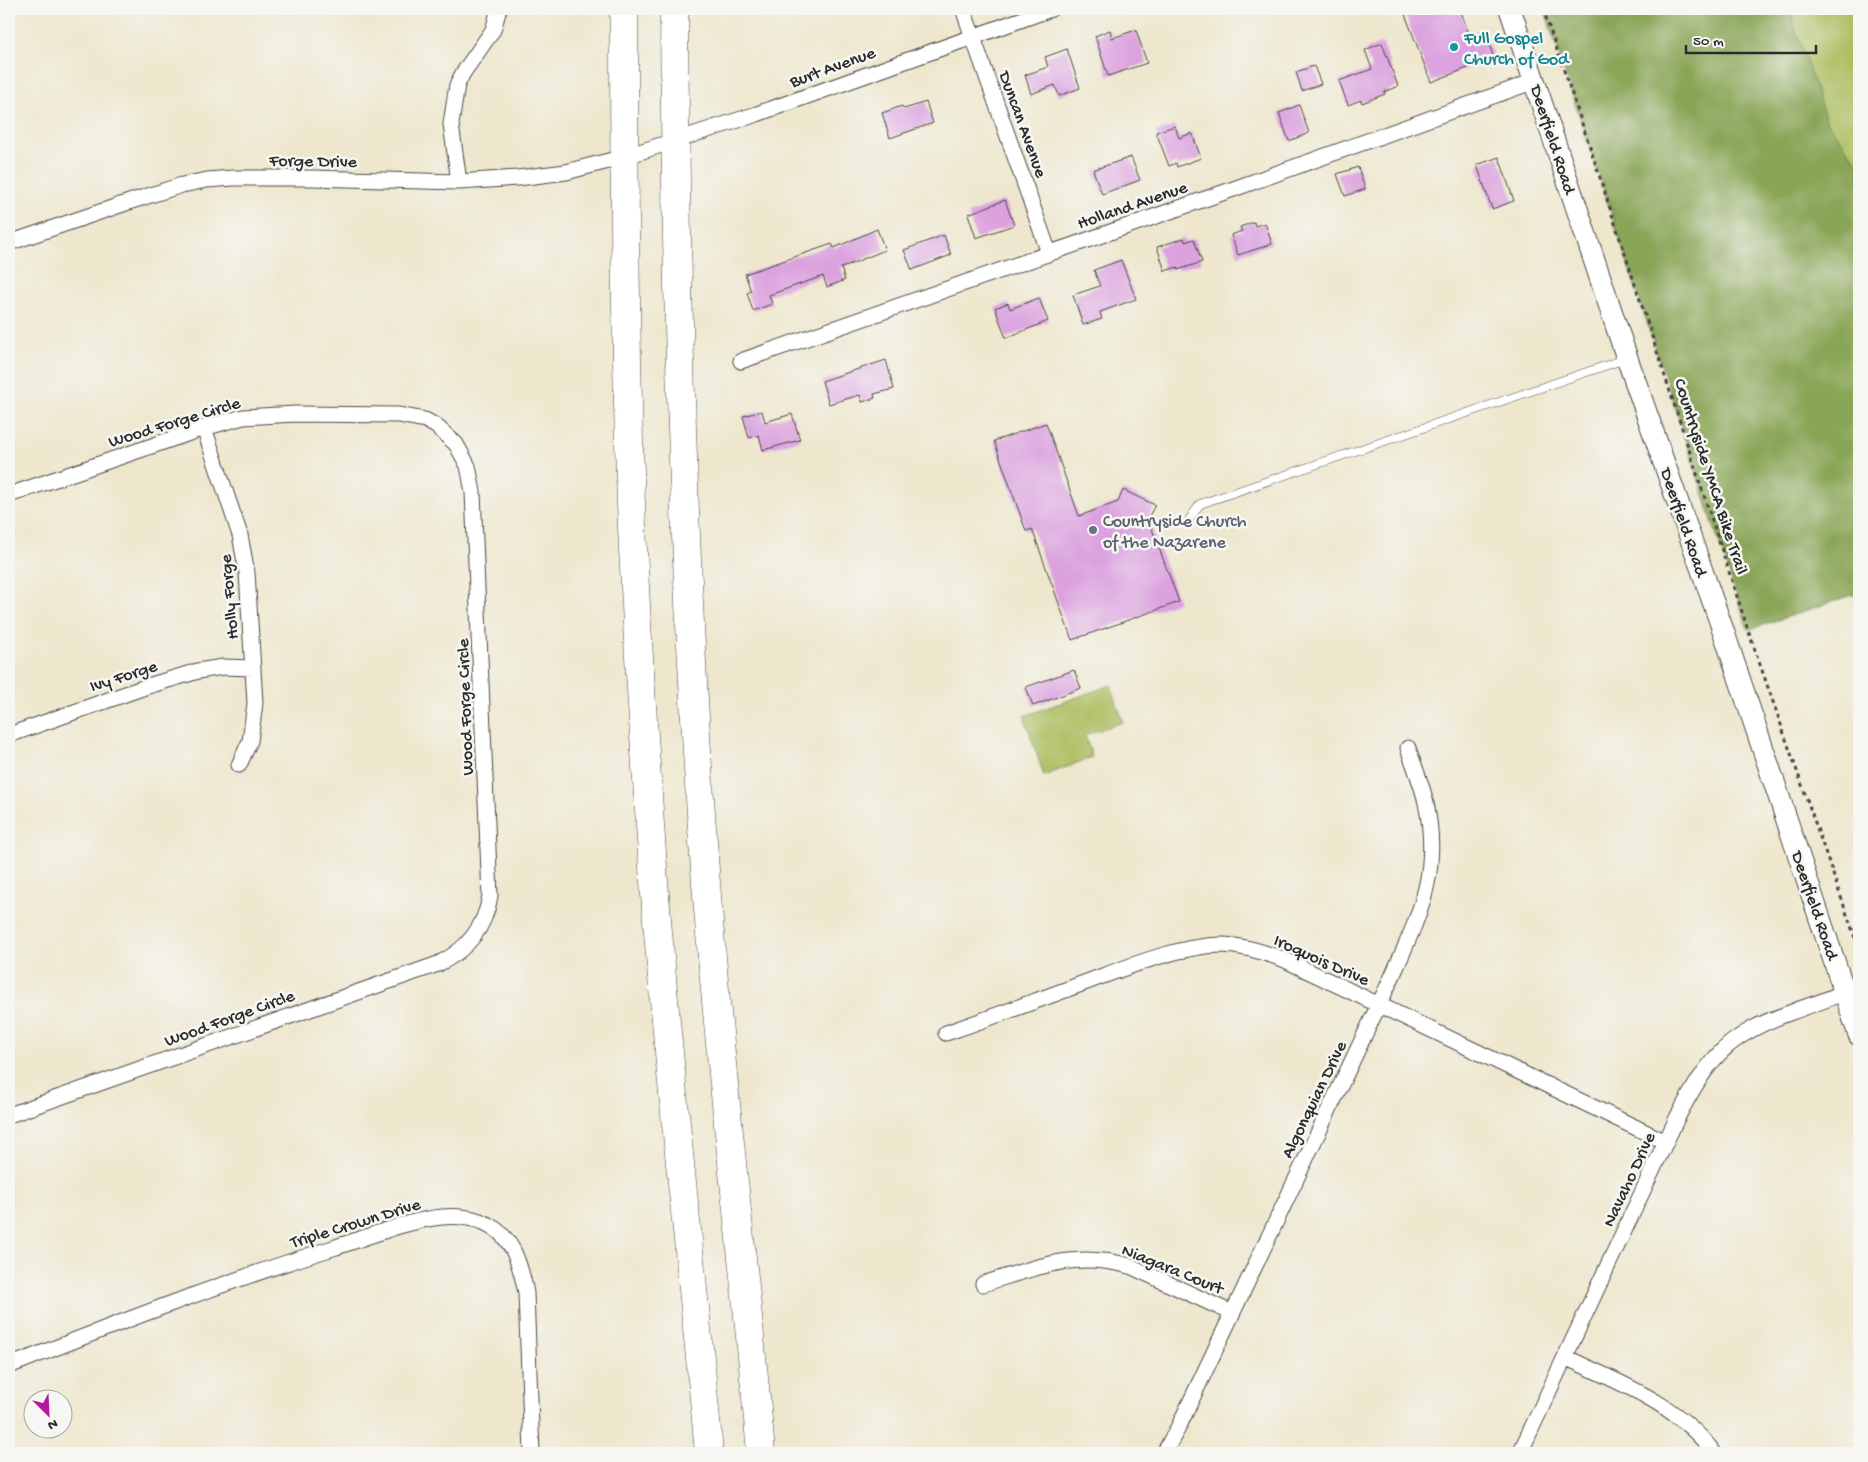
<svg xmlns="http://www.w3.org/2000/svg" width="1868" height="1462" viewBox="0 0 1868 1462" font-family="'Gochi Hand',sans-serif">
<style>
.green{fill:#acbe61;stroke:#6c7446}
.forest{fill:#89a557;stroke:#5a6841}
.building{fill:#dba2df}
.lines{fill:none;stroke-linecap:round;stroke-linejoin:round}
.lane-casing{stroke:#484743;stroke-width:9}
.street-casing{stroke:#484743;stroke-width:17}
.secondary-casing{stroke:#484743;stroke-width:23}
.highway-casing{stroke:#484743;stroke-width:29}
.path{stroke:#484743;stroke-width:3;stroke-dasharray:4 4;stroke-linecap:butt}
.lane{stroke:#fff;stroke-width:8}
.street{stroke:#fff;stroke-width:15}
.secondary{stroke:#fff;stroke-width:21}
.highway{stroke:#fff;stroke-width:28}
.culture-dot{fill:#0f9aa8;stroke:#f6f6f2;stroke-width:2}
.worship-dot{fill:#6b7280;stroke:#f6f6f2;stroke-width:2}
.labels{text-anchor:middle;stroke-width:5;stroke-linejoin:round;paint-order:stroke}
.culture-label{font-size:18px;fill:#0d838f;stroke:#f6f6f2;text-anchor:start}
.street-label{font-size:18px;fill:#2b2b2b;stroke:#f6f6f2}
.worship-label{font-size:18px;fill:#5b616d;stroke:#f6f6f2;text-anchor:start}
</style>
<rect width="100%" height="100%" fill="#f6f6f2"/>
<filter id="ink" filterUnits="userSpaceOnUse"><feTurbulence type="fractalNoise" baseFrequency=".02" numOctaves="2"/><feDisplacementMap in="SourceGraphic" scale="10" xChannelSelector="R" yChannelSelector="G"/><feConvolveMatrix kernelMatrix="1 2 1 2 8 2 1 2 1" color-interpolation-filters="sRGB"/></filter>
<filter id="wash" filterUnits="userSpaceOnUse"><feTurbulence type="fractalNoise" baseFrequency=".0096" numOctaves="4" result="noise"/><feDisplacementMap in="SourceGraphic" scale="20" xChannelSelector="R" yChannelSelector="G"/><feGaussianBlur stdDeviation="1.12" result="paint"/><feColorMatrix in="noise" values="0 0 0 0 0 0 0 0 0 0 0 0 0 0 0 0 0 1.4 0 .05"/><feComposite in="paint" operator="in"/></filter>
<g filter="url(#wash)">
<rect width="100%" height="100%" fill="#eee7ce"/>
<path class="green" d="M1789,9h70v156l-33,-44z
M1111,685l12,37 -38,13 7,22 -48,19 -20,-60z"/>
<path class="forest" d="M1544,9h245l37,112 33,44v428l-111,37z"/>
<g id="blocks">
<path class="building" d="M1403,9h57l10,28 14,-6 10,27 -63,24z
M1110,30l2,8 24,-8 11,33 -39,13 -13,-40z
M1382,43l16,43 -14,6 1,2 -23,9 -1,-3 -13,5 -9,-24 33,-12 -7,-19z
M1067,49l13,39 -21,8 -4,-11 -24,9 -6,-19 23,-8 -3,-10z
M1314,66l7,18 -19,7 -6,-19z
M926,102l7,21 -43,15 -8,-25 20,-7 2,3z
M1299,105l10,28 -20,8 -10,-28z
M1175,126l4,12 13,-5 9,25 -24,9 -1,-4 -7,3 -13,-34z
M1131,157l9,23 -38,14 -9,-24z
M1499,157l15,44 -22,8 -15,-44z
M1358,167l7,22 -20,7 -8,-22z
M1005,200l9,25 -38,13 -8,-24z
M1254,222l1,4 10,-3 7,21 -34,11 -7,-20 11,-4 -2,-4z
M877,229l8,21 -44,18 4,12 -18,7 -4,-11 -54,19 3,9 -19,7 -6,-18 4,-2 -6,-17 87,-30 2,4z
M944,235l7,20 -39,15 -8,-20z
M1184,238l1,4 9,-3 8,23 -24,8 -1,-3 -12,4 -8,-24z
M1121,260l15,39 -36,13 2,7 -19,6 -10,-30 27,-9 -6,-16z
M1039,298l9,23 -42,17 -11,-30 13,-5 2,6z
M886,360l8,29 -20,5 1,4 -13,4 -2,-7 -31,9 -7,-23z
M762,411l3,11 27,-8 8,26 -37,10 -4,-15 -10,3 -6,-22z
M1046,423l33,93 39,-14 5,-12 32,15 -7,13 31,84 -107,38 -40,-111 -6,2 -32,-90z
M1074,670l7,18 -48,18 -7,-19z"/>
</g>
</g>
<g filter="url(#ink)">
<use href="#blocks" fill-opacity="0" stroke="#484743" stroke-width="1"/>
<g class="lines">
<defs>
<path id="lane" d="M1189,520l11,-16 425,-145"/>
<path id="street" d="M963,9l86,244
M459,182l-8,-58 6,-39 6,-12 30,-43 6,-21
M9,243l123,-42 50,-16 25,-5 26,-2h78l148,4 59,-4 48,-6 58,-15 133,-43 294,-105
M741,361l484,-169 310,-111
M204,428l36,107 7,38 8,130 -5,38 -11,24
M9,495l195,-67 39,-11 52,-3 104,1 26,5 11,6 20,18 12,22 5,26 17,404c-5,32 -23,54 -52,68l-429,151
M9,735l139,-49 50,-15 25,-4 30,1
M946,1033c49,-17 98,-35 146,-53 38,-14 88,-34 128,-35 22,0 42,7 63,14l383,183
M983,1284c54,-17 90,-33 147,-18l102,47
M1565,1357c54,26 112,46 149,96
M9,1366c107,-42 214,-84 324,-118 32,-10 76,-28 109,-31 12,-1 26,0 38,4 32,11 40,42 46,72l6,160
M1164,1453l14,-25 214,-451c27,-62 49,-104 34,-174 -4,-19 -12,-37 -18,-55
M1520,1453l157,-335c32,-60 49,-83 115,-106 23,-9 47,-15 67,-29"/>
<path id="secondary" d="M1510,9l117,349 96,272 136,405"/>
<path id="highway" d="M624,9c0,165 1,330 7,494 5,126 14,252 23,378 14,191 38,381 55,572
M674,9c2,296 10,591 33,887 14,186 38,371 54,557"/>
</defs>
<use href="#lane" class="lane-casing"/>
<use href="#street" class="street-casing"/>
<use href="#secondary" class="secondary-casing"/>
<use href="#highway" class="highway-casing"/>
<path class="path" d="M1543,9l47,138 158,483 111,319"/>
<use href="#lane" class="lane"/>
<use href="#street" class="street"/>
<use href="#secondary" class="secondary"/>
<use href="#highway" class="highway"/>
</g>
</g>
<circle class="culture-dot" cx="1454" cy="47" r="5"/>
<circle class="worship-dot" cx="1093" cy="530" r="5"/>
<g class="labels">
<g class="culture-label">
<text x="1464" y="43">Full Gospel<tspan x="1464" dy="21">Church of God</tspan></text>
</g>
<g class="street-label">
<text transform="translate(832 66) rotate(-20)" y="6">Burt Avenue</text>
<text transform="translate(1024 124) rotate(70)" y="6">Duncan Avenue</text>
<text transform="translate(1554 139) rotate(72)" y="6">Deerfield Road</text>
<text transform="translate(313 160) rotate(1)" y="6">Forge Drive</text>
<text transform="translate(1132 204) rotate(-19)" y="6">Holland Avenue</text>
<text transform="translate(174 421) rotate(-17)" y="6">Wood Forge Circle</text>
<text transform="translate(1712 476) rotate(72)" y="6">Countryside YMCA Bike Trail</text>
<text transform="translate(1685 522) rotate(71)" y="6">Deerfield Road</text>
<text transform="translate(228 597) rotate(-95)" y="6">Holly Forge</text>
<text transform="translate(123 675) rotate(-18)" y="6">Ivy Forge</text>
<text transform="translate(464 707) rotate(-92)" y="6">Wood Forge Circle</text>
<text transform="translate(1816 905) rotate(71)" y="6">Deerfield Road</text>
<text transform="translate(1322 959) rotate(24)" y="6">Iroquois Drive</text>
<text transform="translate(229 1017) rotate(-20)" y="6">Wood Forge Circle</text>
<text transform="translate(1313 1099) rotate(-64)" y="6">Algonquian Drive</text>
<text transform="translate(1628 1179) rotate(-65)" y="6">Navaho Drive</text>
<text transform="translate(355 1222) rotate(-17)" y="6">Triple Crown Drive</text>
<text transform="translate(1173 1268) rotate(22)" y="6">Niagara Court</text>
</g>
<g class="worship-label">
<text x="1103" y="526">Countryside Church<tspan x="1103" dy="21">of the Nazarene</tspan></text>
</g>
</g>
<rect width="1868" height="1462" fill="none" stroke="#f6f6f2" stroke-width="30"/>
<g transform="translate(48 1414) rotate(156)"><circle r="24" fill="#f6f6f2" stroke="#a5a5a2"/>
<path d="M0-4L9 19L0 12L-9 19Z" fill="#b5179e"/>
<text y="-8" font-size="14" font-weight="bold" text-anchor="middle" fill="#2b2b2b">N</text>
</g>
<path d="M1686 45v8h130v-8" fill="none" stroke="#2b2b2b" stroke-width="2.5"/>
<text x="1693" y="45" font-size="15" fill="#2b2b2b" stroke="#f6f6f2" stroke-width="4" paint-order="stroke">50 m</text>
</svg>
